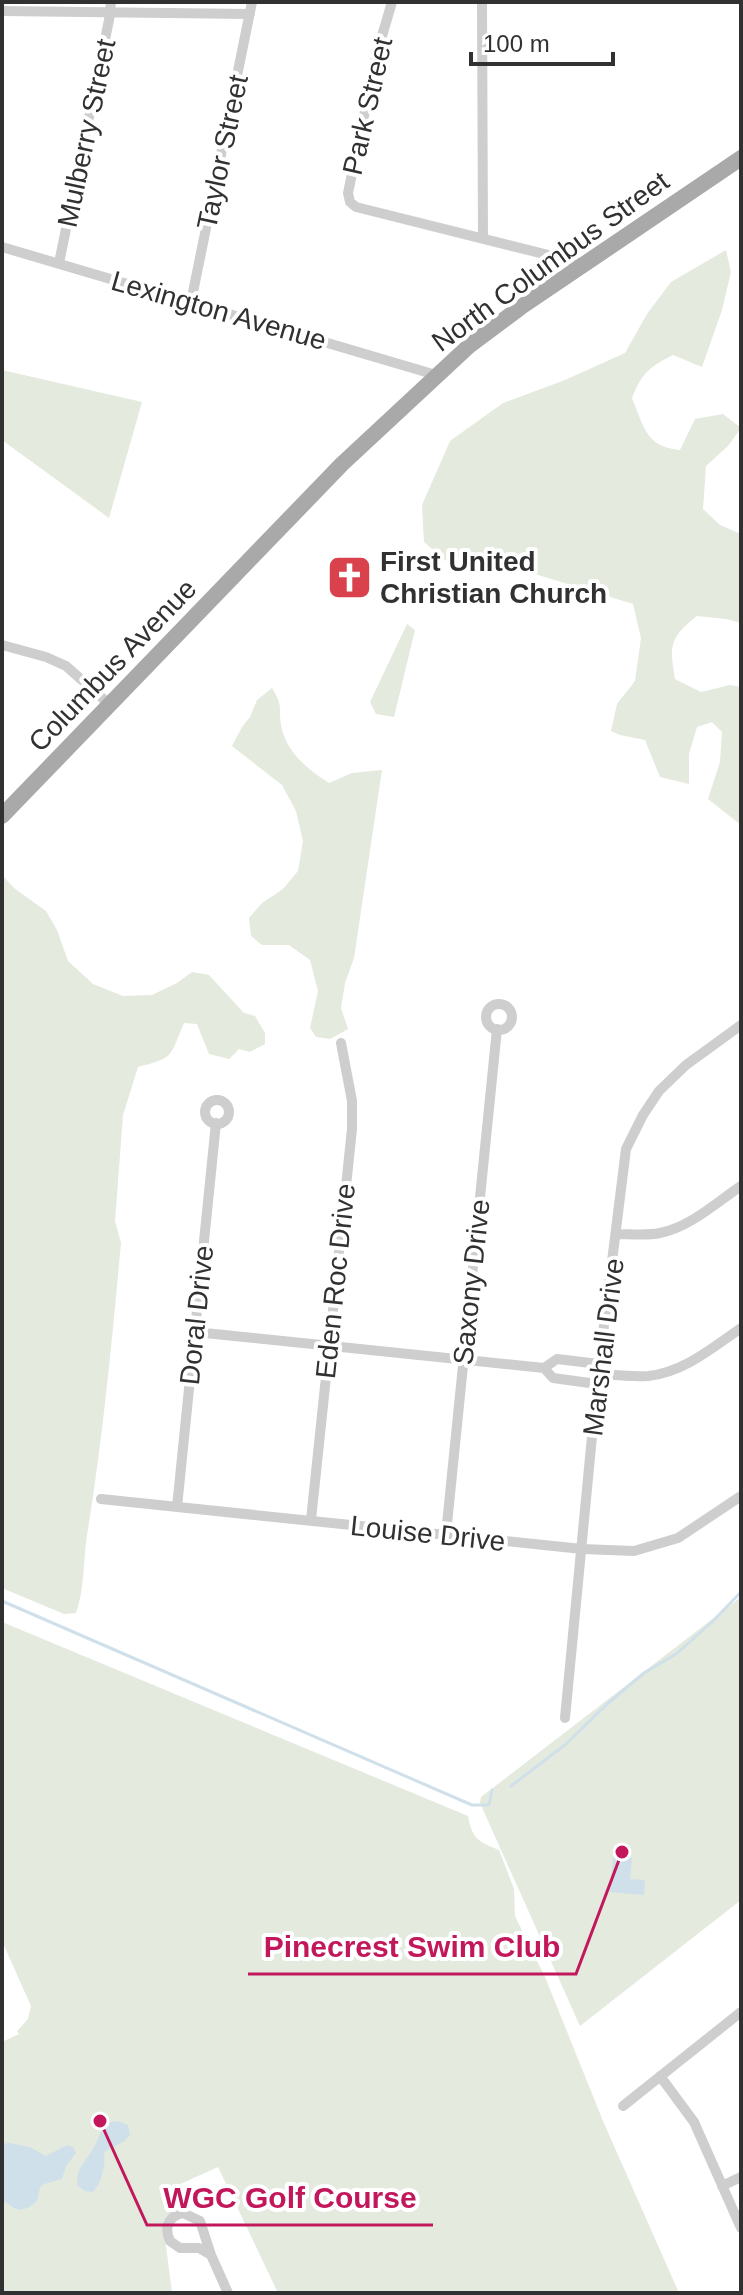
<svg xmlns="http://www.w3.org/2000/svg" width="743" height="2295" viewBox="0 0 743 2295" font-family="Helvetica,sans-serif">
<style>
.green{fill:#e4eade}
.water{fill:#cfe0eb}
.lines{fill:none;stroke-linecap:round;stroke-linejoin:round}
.stream{stroke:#cfe0eb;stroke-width:3}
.street{stroke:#cecece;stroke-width:10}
.primary{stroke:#a9a9a9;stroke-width:16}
.labels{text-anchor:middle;stroke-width:8;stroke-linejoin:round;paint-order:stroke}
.street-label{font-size:28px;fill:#313131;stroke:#fff}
.poi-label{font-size:28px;font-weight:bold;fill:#313131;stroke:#fff;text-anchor:start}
.leader{fill:none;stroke:#c2185b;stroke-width:3}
.callout-dot{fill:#c2185b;stroke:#fff;stroke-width:3}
.callout-label{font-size:30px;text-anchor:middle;font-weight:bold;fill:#c2185b;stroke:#fff;stroke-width:8;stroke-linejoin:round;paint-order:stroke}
</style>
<rect width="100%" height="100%" fill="#fff"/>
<path class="green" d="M726,250l5,22 -9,38 -20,57 -29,-12c-24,12 -31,18 -41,43 12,29 14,49 48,52l15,-31 28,-5 18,14 -13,18 -22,20 -3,43 17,16 21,9v89l-15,-4 -29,-3c-27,21 -28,30 -22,63l26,13 29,-7 11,2v138l-33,-26 12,-37 2,-30 -10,-10 -15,5 -8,27v30l-29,-7 -15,-37 -25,-5 -9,-4 6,-27 18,-23 6,-43 -8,-34 -160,-49 -27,6 -22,-19 -2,-37 28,-64 53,-38 62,-23 60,-27 22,-39 24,-32z
M2,370l140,32 -33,116 -107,-78z
M407,624l8,6 -21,87 -18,-3 -6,-12z
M272,688c12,20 6,17 9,37 5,27 26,44 48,58l23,-10 30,-3 -28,188 -9,25 -4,25 7,21 -18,10 -14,-2 -6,-9 8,-37 -8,-31 -21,-15h-27l-11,-9 -2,-18 13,-15 21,-14 15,-18 5,-30 -7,-30 -14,-26 -50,-39 10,-19 8,-10 7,-17z
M2,875l12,13 32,23 11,19 11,31 25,23 30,12 29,-1 25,-12 15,-11 17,3 35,38 11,3 10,17v11l-15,8 -11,-3 -10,10 -20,-5 -12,-30 -13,-1c-15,34 -8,34 -46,44l-15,48 -8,106 6,22c-9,97 -18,195 -34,292 -4,26 -2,52 -11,78l-12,1 -62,-26v-206l2,-11 -2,-2z
M741,1597v303l-161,126 -100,-223 1,-6z
M2,1622l466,194c4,23 11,26 31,34l15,39 1,27 30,61 58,144 76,172h-401l-60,-126 -51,23 8,20 -11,20 8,63h-170v-251l17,-8 -2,-3 11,-12 3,-13 -29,-65z"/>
<path class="water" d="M613,1857l19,1 -2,21 15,1 -1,15 -34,-3z
M118,2121l10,4 2,10 -7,7 -19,10c2,12 -2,31 -11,40l-8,-1 -7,-5c-3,-14 4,-20 11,-31 7,-10 11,-21 16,-32z
M10,2143l20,4 16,9 21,-11 6,2 3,6 -10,13 -4,13 -18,5 -4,4 -3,13 -7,6 -9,3 -7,-2 -12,-8v-56z"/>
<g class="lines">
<path class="stream" d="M2,1601l470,204h17l3,-15
M511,1786l55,-42 40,-39 38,-32 32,-19 35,-31 30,-31"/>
<path class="street" d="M392,2l-15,51 -29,140 2,9 6,5 228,57
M482,2l1,237
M2,11l248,3
M2,247l434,128
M59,263l50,-243 2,-18
M191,302l61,-300
M2,645l44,12 20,9 43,38
M486 1017a13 13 0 1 1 26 0a13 13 0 1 1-26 0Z
M205 1112a12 12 0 1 1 24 0a12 12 0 1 1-24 0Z
M616,1234c14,0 30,2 44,-1 30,-6 56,-30 81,-47
M195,1332l349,36 9,10 44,6
M544,1368l13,-9 42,5
M598,1374c16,1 33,3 50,2 36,-4 64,-28 93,-48
M101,1499l481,50 52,2 44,-13 63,-42
M177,1507l39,-384
M311,1520l41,-391v-28l-11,-58
M446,1534l51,-505
M565,1718l33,-344 28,-225 17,-34 16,-24 27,-26 55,-40
M660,2076l34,46 47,106
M623,2106l118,-94
M722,2186l19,-9
M183,2213l17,8 11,34 -12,-7h-19l-10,-7c-6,-13 -2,-25 13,-28z
M211,2255l17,38"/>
<path class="primary" d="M2,816l340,-352 128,-119 51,-38 220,-149"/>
</g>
<defs>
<symbol id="church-square" viewBox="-11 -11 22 22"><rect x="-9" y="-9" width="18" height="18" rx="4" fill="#d9424d" stroke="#fff"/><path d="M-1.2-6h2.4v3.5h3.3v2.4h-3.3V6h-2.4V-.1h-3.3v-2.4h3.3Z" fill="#fff"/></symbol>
</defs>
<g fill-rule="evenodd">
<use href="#church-square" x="324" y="552" width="51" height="51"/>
</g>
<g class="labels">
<g class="street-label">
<text transform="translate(367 106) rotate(-77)" y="10">Park Street</text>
<text transform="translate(86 133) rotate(-78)" y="10">Mulberry Street</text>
<text transform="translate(222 152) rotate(-78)" y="10">Taylor Street</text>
<text transform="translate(550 261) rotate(-36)" y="10">North Columbus Street</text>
<text transform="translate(219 310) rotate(16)" y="10">Lexington Avenue</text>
<text transform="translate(112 665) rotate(-46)" y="10">Columbus Avenue</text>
<text transform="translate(335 1281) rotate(-84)" y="10">Eden Roc Drive</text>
<text transform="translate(471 1282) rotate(-84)" y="10">Saxony Drive</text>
<text transform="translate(196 1315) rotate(-84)" y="10">Doral Drive</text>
<text transform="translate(603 1347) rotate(-83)" y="10">Marshall Drive</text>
<text transform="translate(428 1533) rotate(6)" y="10">Louise Drive</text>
</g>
<g class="poi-label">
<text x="380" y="571">First United<tspan x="380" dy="32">Christian Church</tspan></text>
</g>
</g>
<path class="leader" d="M622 1852L576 1974H248M100 2121L147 2225H433"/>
<g class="callout-dot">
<circle cx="622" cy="1852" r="8"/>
<circle cx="100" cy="2121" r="8"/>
</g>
<g class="callout-label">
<text x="412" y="1957">Pinecrest Swim Club</text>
<text x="290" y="2208">WGC Golf Course</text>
</g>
<rect width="743" height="2295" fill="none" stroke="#313131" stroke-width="8"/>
<path d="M471 52v12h142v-12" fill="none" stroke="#313131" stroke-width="4"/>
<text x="483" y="52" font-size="24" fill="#313131" stroke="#ffffff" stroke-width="6" paint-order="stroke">100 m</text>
</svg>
